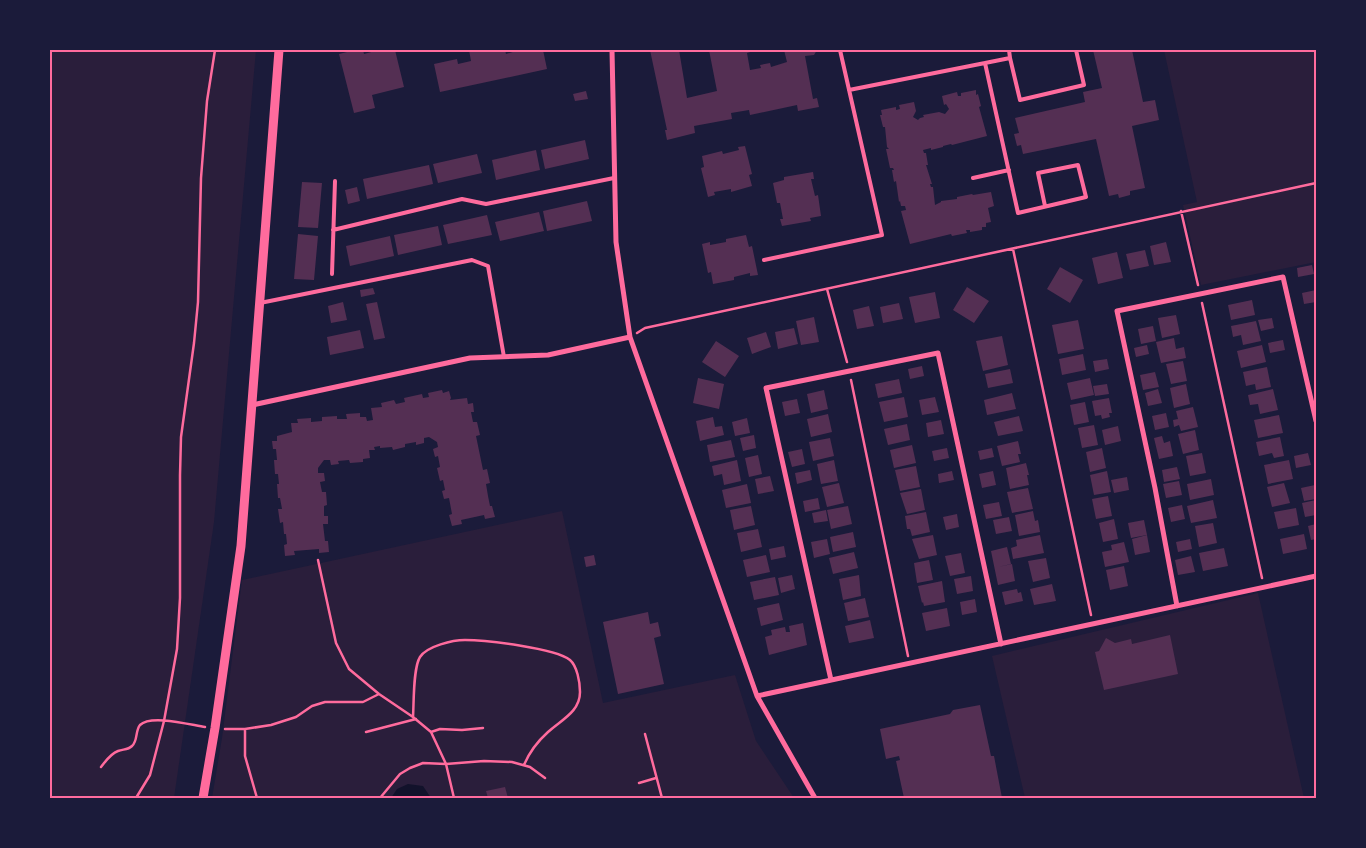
<svg xmlns="http://www.w3.org/2000/svg" width="1366" height="848" viewBox="0 0 1366 848" font-family="'PT Sans Narrow',sans-serif">
<style>
.green{fill:#2a1e3b}
.water{fill:#12122b}
.building{fill:#542f53}
.lines{fill:none;stroke-linecap:round;stroke-linejoin:round}
.path{stroke:#ff6b9d;stroke-width:2.5}
.service{stroke:#ff6b9d;stroke-width:4}
.minor{stroke:#ff6b9d;stroke-width:5}
.tertiary{stroke:#ff6b9d;stroke-width:9}
.neatline{fill:none;stroke:#ff6b9d;stroke-width:2}
</style>
<rect width="100%" height="100%" fill="#1b1b3a"/>
<path class="green" d="M50,50h206l-42,472 -40,276h-124z
M1164,50h152v212l-115,23 -18,-80 14,-3z
M562,511l41,192 132,-28 21,66 38,57h-582l10,-60 20,-158z
M1258,593l46,205h-279l-33,-142z"/>
<path class="water" d="M408,784l15,2 8,12h-40l6,-9z"/>
<path class="building" d="M355,50h8l1,4 15,-4h16l9,37 -32,8 3,13 -21,5 -15,-59z
M469,50h36l1,4 13,-4h24l4,19 -107,23 -6,-28 23,-5 1,5 13,-3z
M650,50h29l8,48 30,-7 -8,-41h48l-10,3 3,17 11,-2 -1,-3 10,-2 1,4 16,-5 -3,-12h33l-3,5 -9,1 8,43 4,-1 2,9 -21,4 -1,-6 -47,10 -1,-5 -18,3 1,6 -38,7 1,7 -28,7 -2,-10h2z
M1093,50h39l11,52 12,-2 4,20 -27,6 13,62 -15,3v4l-11,3 -1,-4 -9,2 -13,-57 -73,15 -2,-9 -4,1 -3,-12 5,-1 -4,-15 70,-16 -2,-10 19,-4z
M976,90v5l2,-1 3,12 -2,1 8,29 -35,9 -1,-1 -8,2v1l-12,3v-2l-8,2 1,3h2l2,12h-2l6,19h-2l1,3h2l2,18 6,-3v-1l16,-2v-2l15,-3 1,1 18,-3 3,14 -6,2 3,14 -5,1v4h-4v3l-12,2v-2h-4l1,3 -15,3 -1,-2 -41,10 -9,-33 5,-1 -1,-4h-4l-1,-5 -1,1 -3,-21 -2,1 -2,-12h2l-1,-2h-3l-4,-19h3l-2,-2 -2,-20h-2l-3,-12h2l-1,-5 15,-3v3l4,-1 -1,-4 15,-3 2,9 -3,6 5,3 2,-2 4,-1 -1,-2 16,-3 6,2 4,-5 -3,-5 -2,1 -2,-9 15,-4 1,4h3v-3z
M586,91l2,8 -13,2 -2,-7z
M585,140l4,19 -44,10 -4,-19z
M745,146l7,28 -3,1 3,11 -21,6v-3l-17,3 1,3 -7,2 -7,-29 3,-1 -2,-11 20,-5 1,3 16,-4 -1,-3z
M536,150l4,20 -44,10 -4,-20z
M477,154l5,19 -44,10 -5,-19z
M429,165l4,19 -66,15 -4,-20z
M813,172l1,7h-3l4,17 3,-1 3,21 -11,2 1,3 -29,5 -2,-7h3l-3,-16h-3l-4,-20 11,-3v-3z
M302,182l20,1 -4,45 -20,-1z
M357,187l3,14 -12,3 -3,-14z
M587,201l5,20 -45,10 -4,-20z
M539,212l5,19 -44,10 -5,-19z
M487,215l5,20 -44,9 -5,-19z
M438,226l4,19 -44,10 -4,-20z
M298,234l20,2 -4,44 -20,-1z
M746,235l3,12 3,-1 6,29 -8,1v-3l-16,4v3l-21,4 -2,-12 -3,1 -6,-29 8,-2v3l16,-3v-3z
M390,236l4,20 -44,10 -4,-20z
M1166,242l5,20 -17,3 -4,-19z
M1145,250l4,16 -19,4 -4,-16z
M1117,252l6,26 -25,6 -6,-26z
M1312,265l2,9 -16,3 -1,-9z
M1060,267l23,13 -13,23 -23,-14z
M967,287l22,14 -15,22 -21,-13z
M373,288l2,6 -14,3 -1,-7z
M1316,290v12l-12,2 -2,-11z
M935,292l5,26 -25,5 -6,-26z
M1252,300l3,15 -24,5 -3,-15z
M343,302l4,18 -16,3 -3,-17z
M377,302l8,36 -11,2 -8,-36z
M899,303l4,16 -20,4 -3,-16z
M869,306l5,20 -17,3 -4,-19z
M1176,315l4,19 -18,4 -4,-20z
M814,317l5,25 -18,3 -5,-24z
M1272,318l2,10 -13,3 -3,-11z
M1078,320l6,29 -26,5 -6,-29z
M1256,321l5,20 -18,4 -2,-10 -8,2 -2,-11z
M1153,326l3,15 -15,3 -3,-15z
M794,328l4,16 -20,5 -3,-17z
M360,330l4,18 -34,7 -3,-18z
M766,332l5,15 -19,7 -5,-16z
M1002,336l6,29 -25,6 -7,-30z
M1174,338l2,11 8,-2 2,11 -25,5 -5,-21z
M1283,340l2,10 -15,3 -2,-10z
M716,341l23,15 -14,21 -23,-15z
M1147,345l2,9 -13,3 -2,-9z
M1262,345l4,17 -25,6 -4,-17z
M1083,354l3,16 -24,5 -3,-16z
M1107,359l2,10 -14,3 -2,-11z
M1183,361l4,20 -16,3 -5,-20z
M922,366l2,10 -14,3 -2,-10z
M1267,367l4,20 -15,3 -1,-6 -9,2 -3,-14z
M1010,369l3,14 -25,5 -3,-14z
M1155,372l4,15 -16,3 -3,-15z
M698,378l26,6 -5,25 -26,-6z
M1090,378l4,17 -23,5 -4,-17z
M899,379l3,14 -24,5 -3,-14z
M1107,384l2,10 -14,2 -2,-10z
M1186,384l4,20 -16,4 -4,-20z
M1158,389l4,14 -14,3 -3,-13z
M1273,389l5,21 -18,4 -2,-10 -8,1 -2,-10z
M442,390l1,3 6,-2 2,7 -1,2 17,-2 1,6 5,-1 1,9h-3l2,10h4l3,13 -4,1 7,34 4,-1 3,14 -4,1 2,12 2,10h2l3,11 -10,2 -1,-4 -23,5 1,4 -10,2 -3,-11 3,-1 -3,-16 -5,1 -2,-8 3,-1 -2,-10 -3,1 -3,-13 3,-1 -2,-11 -3,1 -2,-8 5,-2 -1,-5 -8,-5 -5,1v5l-8,2v-3l-11,2v3l-12,3 -1,-3 -12,1v-2l-6,1 1,3h-6l1,8 -7,1v3l-13,1 -1,-3 -11,1 1,3 -8,1 -1,-5h-6l-6,8v5h6l1,8 -5,1 2,10h4l1,13 -3,1v10h4v8h-5l2,17h3l1,11 -10,1v-4l-25,2 1,4 -10,1 -1,-11 3,-1 -1,-10h-2l-1,-12 -3,1 -2,-14h4l-2,-11h-2l-1,-14h2l-1,-10h-3l-1,-14h3l-1,-11h-3l-1,-8h5v-5l15,-4 -1,-9h7l-1,-4 14,-1v4l11,-1v-4l15,-1v3h10l-1,-5 14,-1v4h6l1,4 6,-1 -2,-12 11,-1 -1,-4 13,-3 2,4 9,-2 -1,-4 18,-4 1,4 6,-1 -1,-4z
M824,390l4,19 -17,4 -4,-19z
M1012,393l4,16 -29,6 -3,-15z
M904,397l4,20 -24,5 -5,-20z
M935,397l4,15 -17,3 -3,-15z
M1109,398l3,15h-3l1,4 -8,2 -1,-4 -6,1 -3,-15z
M797,399l3,14 -15,3 -3,-14z
M1085,402l4,20 -15,3 -4,-20z
M1193,407l5,20 -17,4 -2,-6 -5,2 -1,-7 5,-1 -2,-8z
M1166,413l3,14 -14,3 -3,-14z
M828,414l4,18 -21,5 -4,-18z
M1279,415l4,18 -25,5 -4,-18z
M1019,416l4,15 -25,5 -4,-14z
M713,417l2,10 7,-1 2,9 -24,6 -4,-20z
M747,418l3,15 -15,3 -3,-14z
M941,420l3,14 -16,3 -2,-14z
M907,424l3,16 -22,5 -4,-16z
M1094,425l4,20 -16,3 -4,-20z
M1118,426l3,15 -16,4 -3,-15z
M1195,430l4,20 -16,4 -5,-20z
M754,435l2,13 -13,3 -3,-13z
M1162,436l2,7 6,-2 3,15 -14,3 -5,-21z
M1280,437l4,19 -10,2 -2,-5 -13,3 -3,-14z
M830,438l4,18 -21,5 -4,-19z
M731,440l4,17 -25,5 -3,-17z
M1018,441l3,13h-3l2,8 -18,4 -5,-20z
M912,445l4,18 -22,5 -4,-18z
M947,448l2,10 -15,3 -2,-10z
M992,448l2,9 -14,3 -2,-9z
M1102,448l4,20 -16,4 -4,-20z
M802,449l3,15 -13,3 -4,-15z
M1202,453l4,20 -16,3 -4,-20z
M1308,453l3,12 -15,3 -2,-12z
M758,455l4,19 -13,3 -4,-19z
M737,460l4,21 -17,4 -2,-11 -8,2 -2,-10z
M834,460l4,21 -17,3 -4,-20z
M1289,460l4,19 -25,5 -4,-19z
M1026,463l3,12h-2l2,10 -19,4 -4,-21z
M916,466l4,21 -20,4 -5,-21z
M1177,467l3,12 -16,3 -2,-12z
M810,470l2,10 -15,4 -2,-11z
M952,471l2,9 -15,3 -1,-9z
M993,471l3,14 -14,3 -3,-14z
M1107,471l4,21 -17,3 -4,-20z
M770,476l4,15 -16,3 -3,-15z
M1127,477l2,13 -15,3 -3,-13z
M1211,479l3,16 -24,5 -3,-16z
M1179,481l3,14 -16,3 -3,-14z
M839,483l5,20 -17,4 -5,-20z
M1284,483l6,20 -18,4 -5,-20z
M747,484l4,19 -25,5 -4,-18z
M1315,485l1,14 -12,2 -3,-13z
M1028,488l5,21 -21,4 -5,-21z
M921,489l4,21 -18,4 -7,-21z
M1108,496l4,20 -16,3 -4,-20z
M818,498l2,11 -15,3 -2,-11z
M1213,500l4,18 -26,5 -4,-17z
M1316,500v15l-11,2 -3,-14z
M999,502l3,14 -16,3 -3,-14z
M1182,505l3,14 -14,3 -3,-14z
M751,506l4,19 -21,5 -4,-20z
M848,506l4,18 -21,5 -4,-19z
M1296,508l3,17 -21,4 -4,-17z
M826,510l2,11 -14,2 -2,-10z
M1033,511l2,10 3,-1 2,12 -21,4 -4,-21z
M926,512l4,20 -18,4 -2,-7h-3l-2,-13z
M957,514l2,13 -13,3 -3,-13z
M1009,517l3,14 -16,3 -3,-14z
M1114,519l4,20 -15,3 -4,-19z
M1144,520l3,15 -16,3 -3,-15z
M1213,523l4,20 -18,4 -4,-21z
M1316,524v15l-5,1 -3,-14z
M758,529l4,18 -21,5 -4,-19z
M853,532l3,15 -23,5 -3,-15z
M1304,534l3,15 -24,5 -3,-15z
M933,535l4,20 -18,4 -7,-20z
M1040,535l4,18 -31,6 -2,-11 6,-2 -1,-6z
M1147,535l3,17 -15,3 -3,-16z
M827,539l3,15 -16,4 -3,-16z
M1190,539l2,10 -14,3 -2,-10z
M1124,542l5,20 -24,5 -3,-15 10,-2 -1,-5z
M784,546l2,11 -15,3 -2,-11z
M1007,547l4,17 -13,3 14,-3 3,17 -17,4 -7,-34z
M1224,548l4,18 -25,5 -4,-18z
M854,552l4,16 -25,6 -4,-16z
M961,553l4,20 -15,3 -5,-20z
M594,555l2,10 -10,2 -2,-10z
M766,555l4,17 -23,5 -4,-17z
M1191,556l4,16 -17,3 -3,-15z
M1046,558l4,20 -17,4 -5,-21z
M929,560l4,20 -16,3 -3,-20z
M1124,566l4,20 -18,4 -4,-20z
M792,575l3,14 -14,4 -3,-15z
M859,575l2,21 -18,4 -4,-21z
M971,576l2,15 -16,3 -3,-15z
M775,577l4,18 -25,5 -4,-18z
M942,581l3,21 -21,4 -1,-4 -1,1 -4,-17z
M1052,584l4,17 -22,4 -4,-16z
M1017,589l1,4 3,-1 2,9 -18,4 -3,-13z
M865,598l4,19 -21,4 -4,-18z
M975,599l2,13 -15,3 -2,-13z
M779,603l4,17 -22,6 -4,-18z
M947,608l3,18 -24,5 -4,-18z
M648,612l2,12 8,-2 3,14 -7,2 10,46 -46,10 -15,-72z
M870,620l4,18 -25,5 -4,-17z
M803,623l4,22 -38,10 -4,-18 7,-2 -1,-5 14,-3 1,5h4l-1,-6z
M1170,635l8,39 -74,16 -9,-38 4,-1 7,-13 9,5 16,-4 1,5z
M980,705l11,51h3l8,42h-98l-8,-37 4,-1 -1,-4 -13,3 -6,-30 70,-15 3,-4z
M505,787l3,11h-20l-2,-7z"/>
<g class="lines">
<path class="path" d="M1181,211l17,74
M1013,249l78,366
M827,289l20,73
M1202,303l60,275
M637,333l8,-5 671,-145
M851,380l57,276
M318,560l18,83 13,26 30,25 34,23 18,15 15,32 8,34
M413,717c1,-15 0,-49 7,-60 7,-11 33,-17 45,-17 20,0 90,8 105,20 7,6 10,22 10,32 0,20 -19,28 -32,40 -10,9 -19,21 -24,33
M225,729h20l26,-4 25,-8 16,-11 13,-4h38l16,-8
M245,729v27l12,42
M366,732l50,-13
M431,732l9,-3 22,1 21,-2
M645,734l17,64
M101,767c5,-6 9,-13 17,-16 5,-2 10,-1 14,-5 6,-5 3,-15 8,-21 11,-11 51,0 65,2
M639,783l17,-5
M136,798l14,-23 14,-54 13,-72 3,-51v-123l1,-38 13,-94 4,-41 3,-124 6,-77 8,-51
M380,798l20,-24 10,-6 13,-5 23,1 38,-3 28,1 18,5 15,11"/>
<path class="service" d="M1010,58l10,42 64,-15 -8,-35
M985,63l25,-5 -1,-8
M849,90l136,-27 33,150 68,-16 -8,-32 -40,8 7,33
M973,178l36,-8
M333,230l129,-31 24,5 128,-26
M764,260l118,-25 -42,-185
M332,274l3,-93
M260,303l212,-43 16,6 16,91"/>
<path class="minor" d="M612,50l4,192 14,95 127,359 58,102
M252,405l218,-47 78,-3 82,-18
M1177,606l-22,-118 -38,-177 166,-34 33,144
M831,680l-65,-292 172,-35 63,291
M757,696l559,-120"/>
<path class="tertiary" d="M203,798l12,-70 26,-182 38,-496"/>
</g>
<rect width="1366" height="848" fill="none" stroke="#1b1b3a" stroke-width="102"/>
<rect x="51" y="51" width="1264" height="746" class="neatline"/>
</svg>
